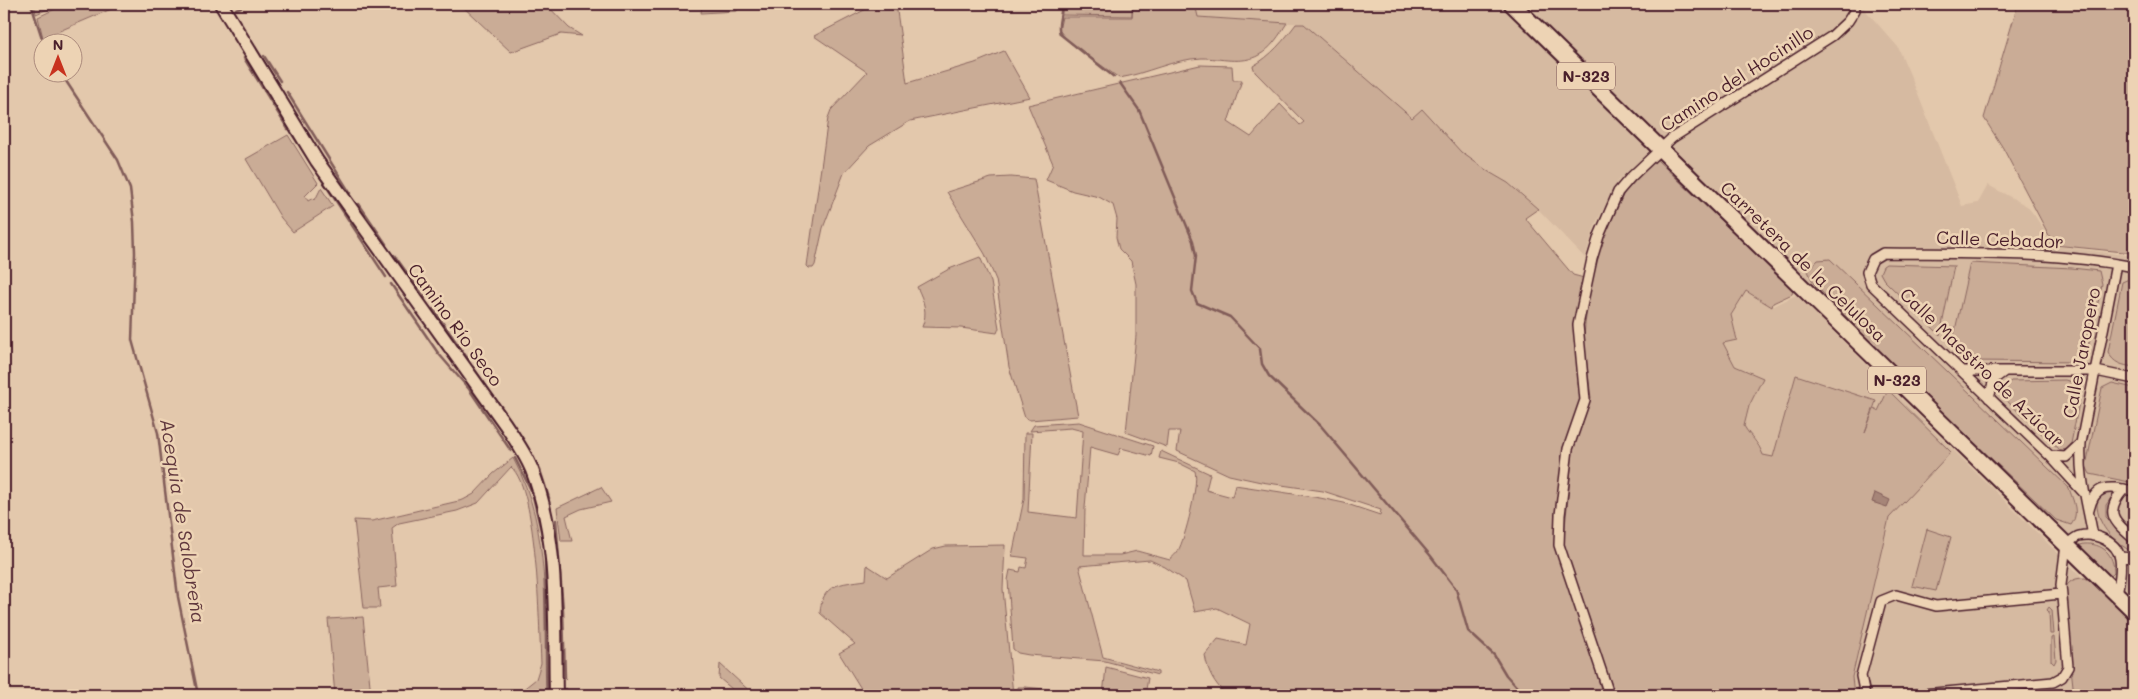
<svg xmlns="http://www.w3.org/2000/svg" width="2138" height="699" viewBox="0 0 2138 699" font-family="Mali,sans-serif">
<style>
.built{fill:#d6baa1}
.green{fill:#caac96;stroke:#8a6660}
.water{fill:#a68578;stroke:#815c59}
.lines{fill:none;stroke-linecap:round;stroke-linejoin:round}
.stream{stroke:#815c59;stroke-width:2.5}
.street-casing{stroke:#4a1f2b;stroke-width:12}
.secondary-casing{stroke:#4a1f2b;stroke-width:16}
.highway-casing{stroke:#4a1f2b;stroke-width:19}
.street{stroke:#edd3b4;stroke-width:9}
.secondary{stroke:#edd3b4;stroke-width:12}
.highway{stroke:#edd3b4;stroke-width:15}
.labels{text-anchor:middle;stroke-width:5;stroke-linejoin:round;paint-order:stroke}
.shield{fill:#edd3b4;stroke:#7b5554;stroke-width:1}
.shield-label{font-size:16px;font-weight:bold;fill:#4a1f2b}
.street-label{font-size:18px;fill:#4a1f2b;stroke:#edd3b4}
.water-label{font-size:19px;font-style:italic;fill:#61383e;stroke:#edd3b4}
</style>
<rect width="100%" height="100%" fill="#e3c8ac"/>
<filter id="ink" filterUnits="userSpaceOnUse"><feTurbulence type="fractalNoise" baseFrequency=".02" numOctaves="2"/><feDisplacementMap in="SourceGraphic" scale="10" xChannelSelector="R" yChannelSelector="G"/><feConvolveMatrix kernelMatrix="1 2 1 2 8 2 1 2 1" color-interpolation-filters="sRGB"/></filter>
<g filter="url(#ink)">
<path class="built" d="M1195,4h665l38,43 13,30 51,129 16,-3 10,-18 39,21 8,10 19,30 80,10v340l-338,-323 -147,-122 -31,30 -22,42 -11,35 -47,-49 -30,-26 -19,-11 -28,-20 -39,-43 -10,9 -108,-94 -106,-7z
M1746,291l26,16 24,-12 288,284 50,116h-279l-3,-18 37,-159 3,-5 -48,-25 32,-87 -80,-26 -23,83 -10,-3 -5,-13 -7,-5 -8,-11 6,-20 13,-28 -27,-12 -12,-23 14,-3 -6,-25z"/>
<path class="green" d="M34,4h26l-24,10z
M66,4h57l-80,34 -5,-21z
M460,4h86l23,24 13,8 -21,-2 -50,18z
M702,4h37l-2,7 -36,2z
M876,4h20l11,79 68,-20 29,-12 26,46 -120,24 -41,25 -25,27 -21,55 -8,37 -2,3h-4l-2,-2 21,-148 3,-8 36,-38 -53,-36z
M1062,4h70v12l-70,-1z
M1133,4h62l3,13 89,6c-7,11 -16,26 -28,32 -17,10 -39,3 -57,3 -29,1 -56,16 -83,20l-50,-36 -10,-12 3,-13h70z
M2018,4h116v249l-80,-8 -51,-97 -19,-30z
M1296,24h8l108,94 10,-9 39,43 28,20 19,11 30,26 -13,9 48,57 11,3 -5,20 3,95 -26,115 -1,40 39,111 8,36h-376c-12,-13 -18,-22 -21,-40l13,-16 28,6 4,-21 -33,-16 -22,4 -9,-31 -21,-14 -15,-7 -71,6 24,91 55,15v3l-53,-14 -76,-6 -11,-2 -5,-4 -5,-69 2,-10 10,2 1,-5 5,1 2,-10 -16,-2 12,-57 1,-66h7l-4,79 49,6 6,-87 -12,-3 -41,3 4,-6 45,-3 74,24 -2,10 -30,-8 -3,7 -28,-8 -5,61 -1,47h36l17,-4 33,9c2,-3 6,-6 8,-9 7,-12 21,-67 17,-80l-16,-8 -20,-5 2,-7 49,23 -4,16 26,7 3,-12 85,13 24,5 36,12 1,-5 -58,-19 -62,-9 -32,-7 -52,-24 3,-20h-11l-2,16 -41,-15 10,-96v-52l-5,-23 -12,-12 -3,-12 1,-18 -4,-14 -14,-8 -26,-6 -27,-11 7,-16 -25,-59 172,-40 32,1 1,14h9l-14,42 23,15 29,-33 20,21 4,-3 -49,-50 -2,-6c18,-10 31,-26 43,-42z
M288,135l30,48 -13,13 3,5 5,-3 2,2 6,-12 12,18 -40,26 -12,-14 -35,-59z
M1656,159l138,131 -2,4 -19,9 -1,4 -26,-16 -15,24 6,25 -14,3 12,23 28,12 -14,28 -5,20c7,12 14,15 19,29l10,2 23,-82 80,26 -11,31 9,-23 4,2 10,-21 63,62 -62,66 -37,159 2,18h-244l-47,-149 10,-96 18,-52 -7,-58 1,-16 6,-42 9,-37 24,-52z
M1011,177l23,2 44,237 -48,4 -5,-2 -16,-51 -13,-87 -11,-26 -38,-62 44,-14z
M980,257l11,25 8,46 -2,5 -36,-5 -39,-1c6,-14 2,-26 -5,-40l32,-18z
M1830,259l239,229c4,13 11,25 2,37l-15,-5 -162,-154 -80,-82 -6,-13 10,-11z
M1970,263l102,5 27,3 3,13 -17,78 -117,-1 -16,-17z
M1886,264l68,2 -14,69 -56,-55 -4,-7 3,-7z
M2129,279h5v88c-12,-2 -20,-3 -26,-15l14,-70z
M2065,380l11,3 4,4 1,5 -11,57 -11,1 -53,-50 -5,-7 5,-8 5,-4z
M2112,383l22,5v95l-44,-9 -4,-8 16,-78z
M513,458c40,74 30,156 33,237h-35l10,-4 15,-12 5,-16c-2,-38 -3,-173 -30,-196l-33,36 -21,8 -58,12 -7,5 5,58 -19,2 2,20h-16l-10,-88 18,1 91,-21 11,-6 19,-20z
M601,487l10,15 -30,7 -15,7 6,25h-11l-4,-33z
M2116,491l-10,14v12l28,28v8c-22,-12 -39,-29 -37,-55l5,-5z
M1927,529l24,8 -15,54 -24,-5z
M2084,544c19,-1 30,10 30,29l-5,5 -32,-32z
M1005,545l-2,44 10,106h-148l-26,-42 16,-9 -35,-31c2,-30 20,-29 46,-33l1,-15 20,13 46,-29 13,-3z
M2085,578l7,3 42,39v75h-60l-11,-99c3,-13 8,-18 22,-18z
M2049,607l3,3 2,24h-4l-1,-22 -2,-2z
M363,617l8,78h-36l-7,-76z
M2054,637l2,23 -2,4 -3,-3v-23z
M720,664l34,31h-15l-20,-17z
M1106,667l42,11 -3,17h-126l-1,-8h7l78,8z"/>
<path class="water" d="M1875,493l15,7 -3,7 -15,-5z"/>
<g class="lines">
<path class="stream" d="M31,4l11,34
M1061,4c2,10 -5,20 -1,30l54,43
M236,9l12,-5
M264,56l16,25
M244,58l44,71
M60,72l58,88 12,29 4,33 1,31 -3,87 26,93 20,164 20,98
M1120,83l19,27 54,131 3,15 -4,35 5,12 33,14 30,32 2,15 7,12 52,50 109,129 26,34 12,42 26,24 12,20 18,20
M287,92l63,101
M292,134l94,143
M359,204l27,40
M394,255l31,43
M391,284l47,69 31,36 42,62
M433,309l35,50
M473,367l39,56
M515,458l17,34 13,55 2,148
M534,460l6,10 9,28
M556,520l7,90 2,68
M566,695v-6"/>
<defs>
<path id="street" d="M1962,371h134l38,8
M1989,398l5,-19 11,-8
M2050,456l16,1 15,-14
M2124,489c-21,24 -10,32 10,50
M2083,492l-33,-36 -179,-172 -4,-12 6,-13 10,-6c83,1 169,-2 251,14
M2089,510c6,-28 22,-23 45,-19
M2093,536c-6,-35 -14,-57 -12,-93l35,-179
M2120,557l14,1
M1606,695l1,-7 -48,-143 1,-30 8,-66 17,-49 -7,-75 14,-66 7,-23 19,-44 12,-14 42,-40 160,-102 16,-15 7,-11 -2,-6
M1865,695l-4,-19 20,-75 15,-6 40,11 125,-12
M1913,695l140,-13 9,-5 6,-10 -7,-82 5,-40c4,-3 9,-8 13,-9 16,-4 39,6 41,23 2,12 -1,24 -3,35"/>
<path id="secondary" d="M221,4l96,157 188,263c10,15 20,29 27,46 28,72 22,150 24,225"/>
<path id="highway" d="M1512,4l622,607"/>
</defs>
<use href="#street" class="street-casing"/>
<use href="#secondary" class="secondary-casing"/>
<use href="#highway" class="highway-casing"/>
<use href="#street" class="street"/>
<use href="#secondary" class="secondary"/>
<use href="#highway" class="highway"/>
</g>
</g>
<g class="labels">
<g class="shield">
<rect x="1557" y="62.5" width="58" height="27" rx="4"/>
<rect x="1868" y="366.5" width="58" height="27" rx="4"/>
</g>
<g class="shield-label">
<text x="1586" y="82">N-323</text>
<text x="1897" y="386">N-323</text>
</g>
<g class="street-label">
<text transform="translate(1737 79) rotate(-33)" y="6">Camino del Hocinillo</text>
<text transform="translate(2000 240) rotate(2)" y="6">Calle Cebador</text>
<text transform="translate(1803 262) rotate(44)" y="6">Carretera de la Celulosa</text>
<text transform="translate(455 325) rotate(54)" y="6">Camino Río Seco</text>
<text transform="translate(2082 353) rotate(-79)" y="6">Calle Jaropero</text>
<text transform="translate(1982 368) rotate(44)" y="6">Calle Maestro de Azúcar</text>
</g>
<g class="water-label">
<text transform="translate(183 521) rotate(81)" y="7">Acequia de Salobreña</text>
</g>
</g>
<rect width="2138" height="699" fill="none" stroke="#edd3b4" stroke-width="20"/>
<rect x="10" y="10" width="2118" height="679" fill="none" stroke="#4a1f2b" stroke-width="2" filter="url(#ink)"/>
<g transform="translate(58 58)"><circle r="24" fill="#edd3b4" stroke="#ac8b7d"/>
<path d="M0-4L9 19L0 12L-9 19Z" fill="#c8321e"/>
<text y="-8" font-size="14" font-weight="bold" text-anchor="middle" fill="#4a1f2b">N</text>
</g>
</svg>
